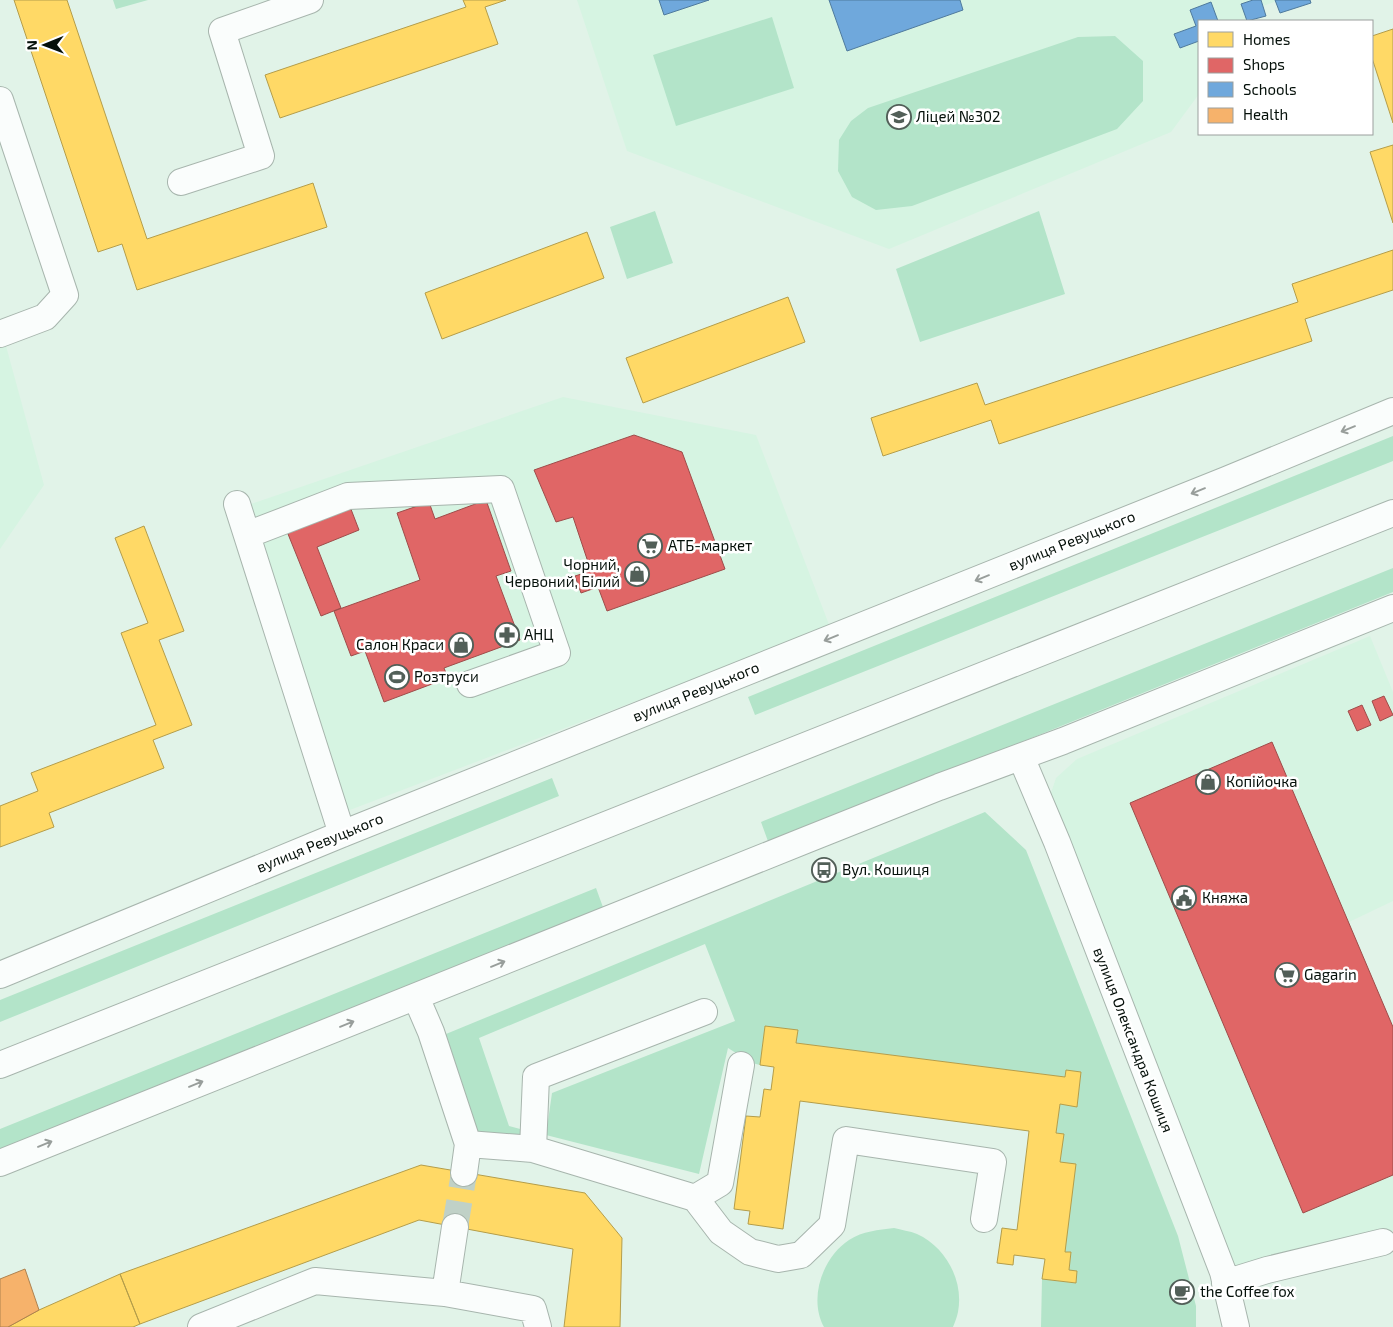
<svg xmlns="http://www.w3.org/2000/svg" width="1393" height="1327" viewBox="0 0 1393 1327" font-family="'Exo 2',sans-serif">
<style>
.built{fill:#d6f4e2}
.green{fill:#b3e4c9}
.homes{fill:#ffd966;stroke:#b49d4a}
.shops{fill:#e06666;stroke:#9e4c4a}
.schools{fill:#6fa8dc;stroke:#4f7a9d}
.health{fill:#f6b26b;stroke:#ae814e}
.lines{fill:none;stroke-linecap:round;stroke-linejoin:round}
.minor-tunnel{stroke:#c0d1c7;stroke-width:26;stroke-dasharray:26 13;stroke-linecap:butt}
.minor-casing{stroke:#a7b5ad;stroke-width:28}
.minor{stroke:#fafdfc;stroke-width:26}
.oneway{stroke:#989e9b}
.labels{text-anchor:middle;stroke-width:5;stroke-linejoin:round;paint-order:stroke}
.poi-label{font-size:15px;fill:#05100a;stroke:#fff;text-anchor:start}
.street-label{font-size:15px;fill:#05100a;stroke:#fff}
</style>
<rect width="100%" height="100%" fill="#e1f3e8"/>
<path class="built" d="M577,0h702l-16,6 -11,15h-53v73l-28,38 -282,117 -262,-98z
M0,324l44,161 -44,64z
M563,397l193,38 74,192 -488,186 -100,-306z
M1370,636l23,56v209l-44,21 44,106v203l-170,41 -173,-476 6,-18 21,-19z"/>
<path class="green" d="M113,0h35l-32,9z
M772,17l22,71 -118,38 -23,-71z
M1115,36l28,25v40l-26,28 -205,77 -36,4 -24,-13 -14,-26 1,-31 12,-19 17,-13 210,-71z
M655,211l18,52 -46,16 -17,-52z
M1039,211l26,83 -145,48 -24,-73z
M1393,436v25l-638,254 -7,-18z
M1393,568v24l-624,252 -8,-22z
M552,778l7,18 -559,226v-22z
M985,812l41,38 152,386 18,70v21h-155l1,-48 34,4 1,-12 -8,-1 2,-17 -6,-1 -5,-90 3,-27 -7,-2 4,-29 17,2 4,-34 -15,-2 -1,7 -269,-34 2,-13 -33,-4 -5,39 -8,-2 -24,-15 -29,126 -153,-39 6,-42 183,-72 -30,-77 -226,94 30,88 15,4 -2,10 -42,-2 -34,-104z
M596,888l8,22 -604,242v-23z
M894,1228c7,2 16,3 23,6 29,13 47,47 41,78 -1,5 -3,10 -5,15h-129c-16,-29 -1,-70 25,-87 14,-9 29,-10 45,-12z"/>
<path class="homes" d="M14,0h53l80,239 166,-56 14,44 -190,63 -15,-46 -24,8z
M463,0h43l-21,7 13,37 -218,74 -15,-43 201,-68z
M1393,29v94l-21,-65v-22z
M1393,145v78l-23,-71z
M587,232l17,46 -162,61 -17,-46z
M1393,250v40l-88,29 7,22 -313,103 -8,-24 -108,36 -12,-38 106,-35 8,22 313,-103 -6,-18z
M788,297l17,45 -162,61 -17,-45z
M144,526l40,105 -25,9 33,85 -39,15 11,28 -115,45 5,14 -54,20v-41l38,-15 -7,-18 125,-48 -35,-92 27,-10 -33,-85z
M765,1026l33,4 -2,13 269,34 1,-7 15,2 -4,35 -17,-3 -4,29 8,1 -4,28 16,2 -11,88h6l-2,18 8,1 -1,12 -34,-4 3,-20 -31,-4 -1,10 -16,-2 5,-35 15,2 12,-99 -229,-30 -17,128 -35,-5 2,-13 -16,-2 12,-93 14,1 4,-28 7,1 3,-23 -14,-2z
M421,1165l164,28 37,45 -2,89h-56l9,-78 -154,-29 -279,104 -20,-50z
M120,1274l20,50 -7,3h-125l31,-17z"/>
<path class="shops" d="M634,435l48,17 43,117 -118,42 -9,-24 -17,6 -6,-17 16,-5 -18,-54 -17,5 -22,-52z
M486,500l25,71 -15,5 24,64 -76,28 4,10 -64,24 -19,-51 -14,5 -17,-45 86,-31 -23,-67 32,-11 6,17z
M349,504l10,26 -42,17 24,61 -20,8 -35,-87z
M1384,696l9,19 -13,6 -8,-20z
M1362,705l9,20 -14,6 -9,-20z
M1272,742l121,285v148l-90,38 -173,-410z"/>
<path class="schools" d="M659,0h50l-45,15z
M829,0h131l3,10 -116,41z
M1253,0h8l5,16 -19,5 -6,-17z
M1275,0h35l1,3 -31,10z
M1211,2l7,19h-19v20l-19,7 -6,-14 22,-8 -6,-16z"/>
<path class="health" d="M25,1269l14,41 -31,17h-8v-48z"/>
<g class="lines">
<path class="minor-tunnel" d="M455,1227l9,-54"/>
<defs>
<path id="minor" d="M0,100l65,195 -20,22 -45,17
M181,182l80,-26 -39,-125 88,-31
M237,504l105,330
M247,535l101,-39 153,-7 56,164 -87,31
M1021,757l36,85 166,430 13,55
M0,975l342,-141 884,-354 167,-69
M416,997l15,35 37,112 65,5 162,49 26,34 29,20 28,7 23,-4 31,-30 14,-85 147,22 -9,57
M0,1065l1393,-552
M533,1149l3,-72 168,-65
M0,1163l806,-323 133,-53 124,-46 330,-133
M464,1173l4,-29
M695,1198l25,-15 21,-118
M455,1227l-10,66 88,16 5,18
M1225,1283l42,-13 116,-28
M201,1327l114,-46 130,12"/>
</defs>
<use href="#minor" class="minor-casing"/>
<use href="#minor" class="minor"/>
</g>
<defs><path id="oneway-shaft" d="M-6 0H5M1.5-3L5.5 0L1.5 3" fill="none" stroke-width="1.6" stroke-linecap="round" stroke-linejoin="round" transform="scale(1.25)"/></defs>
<g class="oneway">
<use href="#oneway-shaft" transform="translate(1348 429) rotate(158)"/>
<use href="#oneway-shaft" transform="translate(1198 491) rotate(158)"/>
<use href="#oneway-shaft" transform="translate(982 578) rotate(158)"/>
<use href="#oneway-shaft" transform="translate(831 638) rotate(158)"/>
<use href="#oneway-shaft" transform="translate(498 964) rotate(-22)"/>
<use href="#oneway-shaft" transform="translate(347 1024) rotate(-22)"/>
<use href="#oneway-shaft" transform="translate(196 1084) rotate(-22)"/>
<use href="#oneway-shaft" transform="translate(45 1144) rotate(-22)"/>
</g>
<defs>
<symbol id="school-ring" viewBox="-11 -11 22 22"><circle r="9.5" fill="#fff" stroke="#525f58" stroke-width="1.5"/><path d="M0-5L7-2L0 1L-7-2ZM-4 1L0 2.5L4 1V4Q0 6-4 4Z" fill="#525f58"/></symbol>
<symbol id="supermarket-ring" viewBox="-11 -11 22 22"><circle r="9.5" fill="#fff" stroke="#525f58" stroke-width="1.5"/><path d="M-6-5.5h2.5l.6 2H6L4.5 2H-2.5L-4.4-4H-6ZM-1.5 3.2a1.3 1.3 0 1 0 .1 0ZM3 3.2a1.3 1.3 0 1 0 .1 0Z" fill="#525f58"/></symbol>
<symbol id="shop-ring" viewBox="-11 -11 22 22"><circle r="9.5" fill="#fff" stroke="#525f58" stroke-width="1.5"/><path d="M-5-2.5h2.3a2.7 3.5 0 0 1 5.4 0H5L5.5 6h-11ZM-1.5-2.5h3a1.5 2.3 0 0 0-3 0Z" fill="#525f58"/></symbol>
<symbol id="pharmacy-ring" viewBox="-11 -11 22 22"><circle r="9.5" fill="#fff" stroke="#525f58" stroke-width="1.5"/><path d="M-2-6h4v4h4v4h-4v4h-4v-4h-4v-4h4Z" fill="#525f58"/></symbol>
<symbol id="stadium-ring" viewBox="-11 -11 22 22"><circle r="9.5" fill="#fff" stroke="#525f58" stroke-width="1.5"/><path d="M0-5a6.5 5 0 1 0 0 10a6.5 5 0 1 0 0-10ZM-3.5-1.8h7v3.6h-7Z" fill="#525f58"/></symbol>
<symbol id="bus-ring" viewBox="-11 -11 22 22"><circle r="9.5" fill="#fff" stroke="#525f58" stroke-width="1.5"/><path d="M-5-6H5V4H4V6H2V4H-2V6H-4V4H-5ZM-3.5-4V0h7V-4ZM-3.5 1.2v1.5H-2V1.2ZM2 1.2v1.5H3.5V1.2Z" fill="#525f58"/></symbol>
<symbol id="civic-ring" viewBox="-11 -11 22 22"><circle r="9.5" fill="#fff" stroke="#525f58" stroke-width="1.5"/><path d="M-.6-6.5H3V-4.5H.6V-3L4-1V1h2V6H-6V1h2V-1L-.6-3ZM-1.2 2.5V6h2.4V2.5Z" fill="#525f58"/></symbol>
<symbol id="cafe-ring" viewBox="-11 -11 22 22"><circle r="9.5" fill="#fff" stroke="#525f58" stroke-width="1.5"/><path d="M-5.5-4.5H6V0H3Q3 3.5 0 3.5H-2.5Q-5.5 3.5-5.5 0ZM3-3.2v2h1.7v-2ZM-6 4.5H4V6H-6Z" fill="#525f58"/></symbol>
</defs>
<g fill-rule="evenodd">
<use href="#school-ring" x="885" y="103" width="28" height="28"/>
<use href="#supermarket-ring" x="636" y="532" width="28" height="28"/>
<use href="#shop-ring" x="623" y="560" width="28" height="28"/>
<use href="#pharmacy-ring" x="493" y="621" width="28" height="28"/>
<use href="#shop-ring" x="447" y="631" width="28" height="28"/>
<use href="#stadium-ring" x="383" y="663" width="28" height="28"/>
<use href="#shop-ring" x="1194" y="768" width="28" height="28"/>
<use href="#bus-ring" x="810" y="856" width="28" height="28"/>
<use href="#civic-ring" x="1170" y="884" width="28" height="28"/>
<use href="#supermarket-ring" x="1273" y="961" width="28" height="28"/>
<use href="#cafe-ring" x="1168" y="1278" width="28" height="28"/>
</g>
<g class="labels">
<g class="poi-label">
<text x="916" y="122">Ліцей №302</text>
<text x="668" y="551">АТБ-маркет</text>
<text x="620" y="570" text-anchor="end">Чорний,<tspan x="620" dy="17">Червоний, Білий</tspan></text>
<text x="524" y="640">АНЦ</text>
<text x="444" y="650" text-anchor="end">Салон Краси</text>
<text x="414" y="682">Розтруси</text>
<text x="1226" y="787">Копійочка</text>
<text x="842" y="875">Вул. Кошиця</text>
<text x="1202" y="903">Княжа</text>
<text x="1304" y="980">Gagarin</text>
<text x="1200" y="1297">the Coffee fox</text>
</g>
<g class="street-label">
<text transform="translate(1072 541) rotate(-22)" y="5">вулиця Ревуцького</text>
<text transform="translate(696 692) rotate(-22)" y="5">вулиця Ревуцького</text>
<text transform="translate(320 843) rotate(-22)" y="5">вулиця Ревуцького</text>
<text transform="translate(1133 1040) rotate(69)" y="5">вулиця Олександра Кошиця</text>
</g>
</g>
<rect x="1198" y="20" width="175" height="115" fill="#ffffff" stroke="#9b9f9d"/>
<rect x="1208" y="32" width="25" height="15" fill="#ffd966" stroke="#9b9f9d"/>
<text x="1243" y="45" font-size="15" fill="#05100a">Homes</text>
<rect x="1208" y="58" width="25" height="15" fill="#e06666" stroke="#9b9f9d"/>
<text x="1243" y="70" font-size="15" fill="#05100a">Shops</text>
<rect x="1208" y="82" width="25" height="15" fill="#6fa8dc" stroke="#9b9f9d"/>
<text x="1243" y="95" font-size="15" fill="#05100a">Schools</text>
<rect x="1208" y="108" width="25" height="15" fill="#f6b26b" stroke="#9b9f9d"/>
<text x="1243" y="120" font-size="15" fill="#05100a">Health</text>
<g transform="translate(45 45) rotate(269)" stroke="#ffffff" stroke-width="4" paint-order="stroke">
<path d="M0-4L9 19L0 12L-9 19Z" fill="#05100a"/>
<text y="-8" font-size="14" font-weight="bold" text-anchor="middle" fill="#05100a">N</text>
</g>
</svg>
